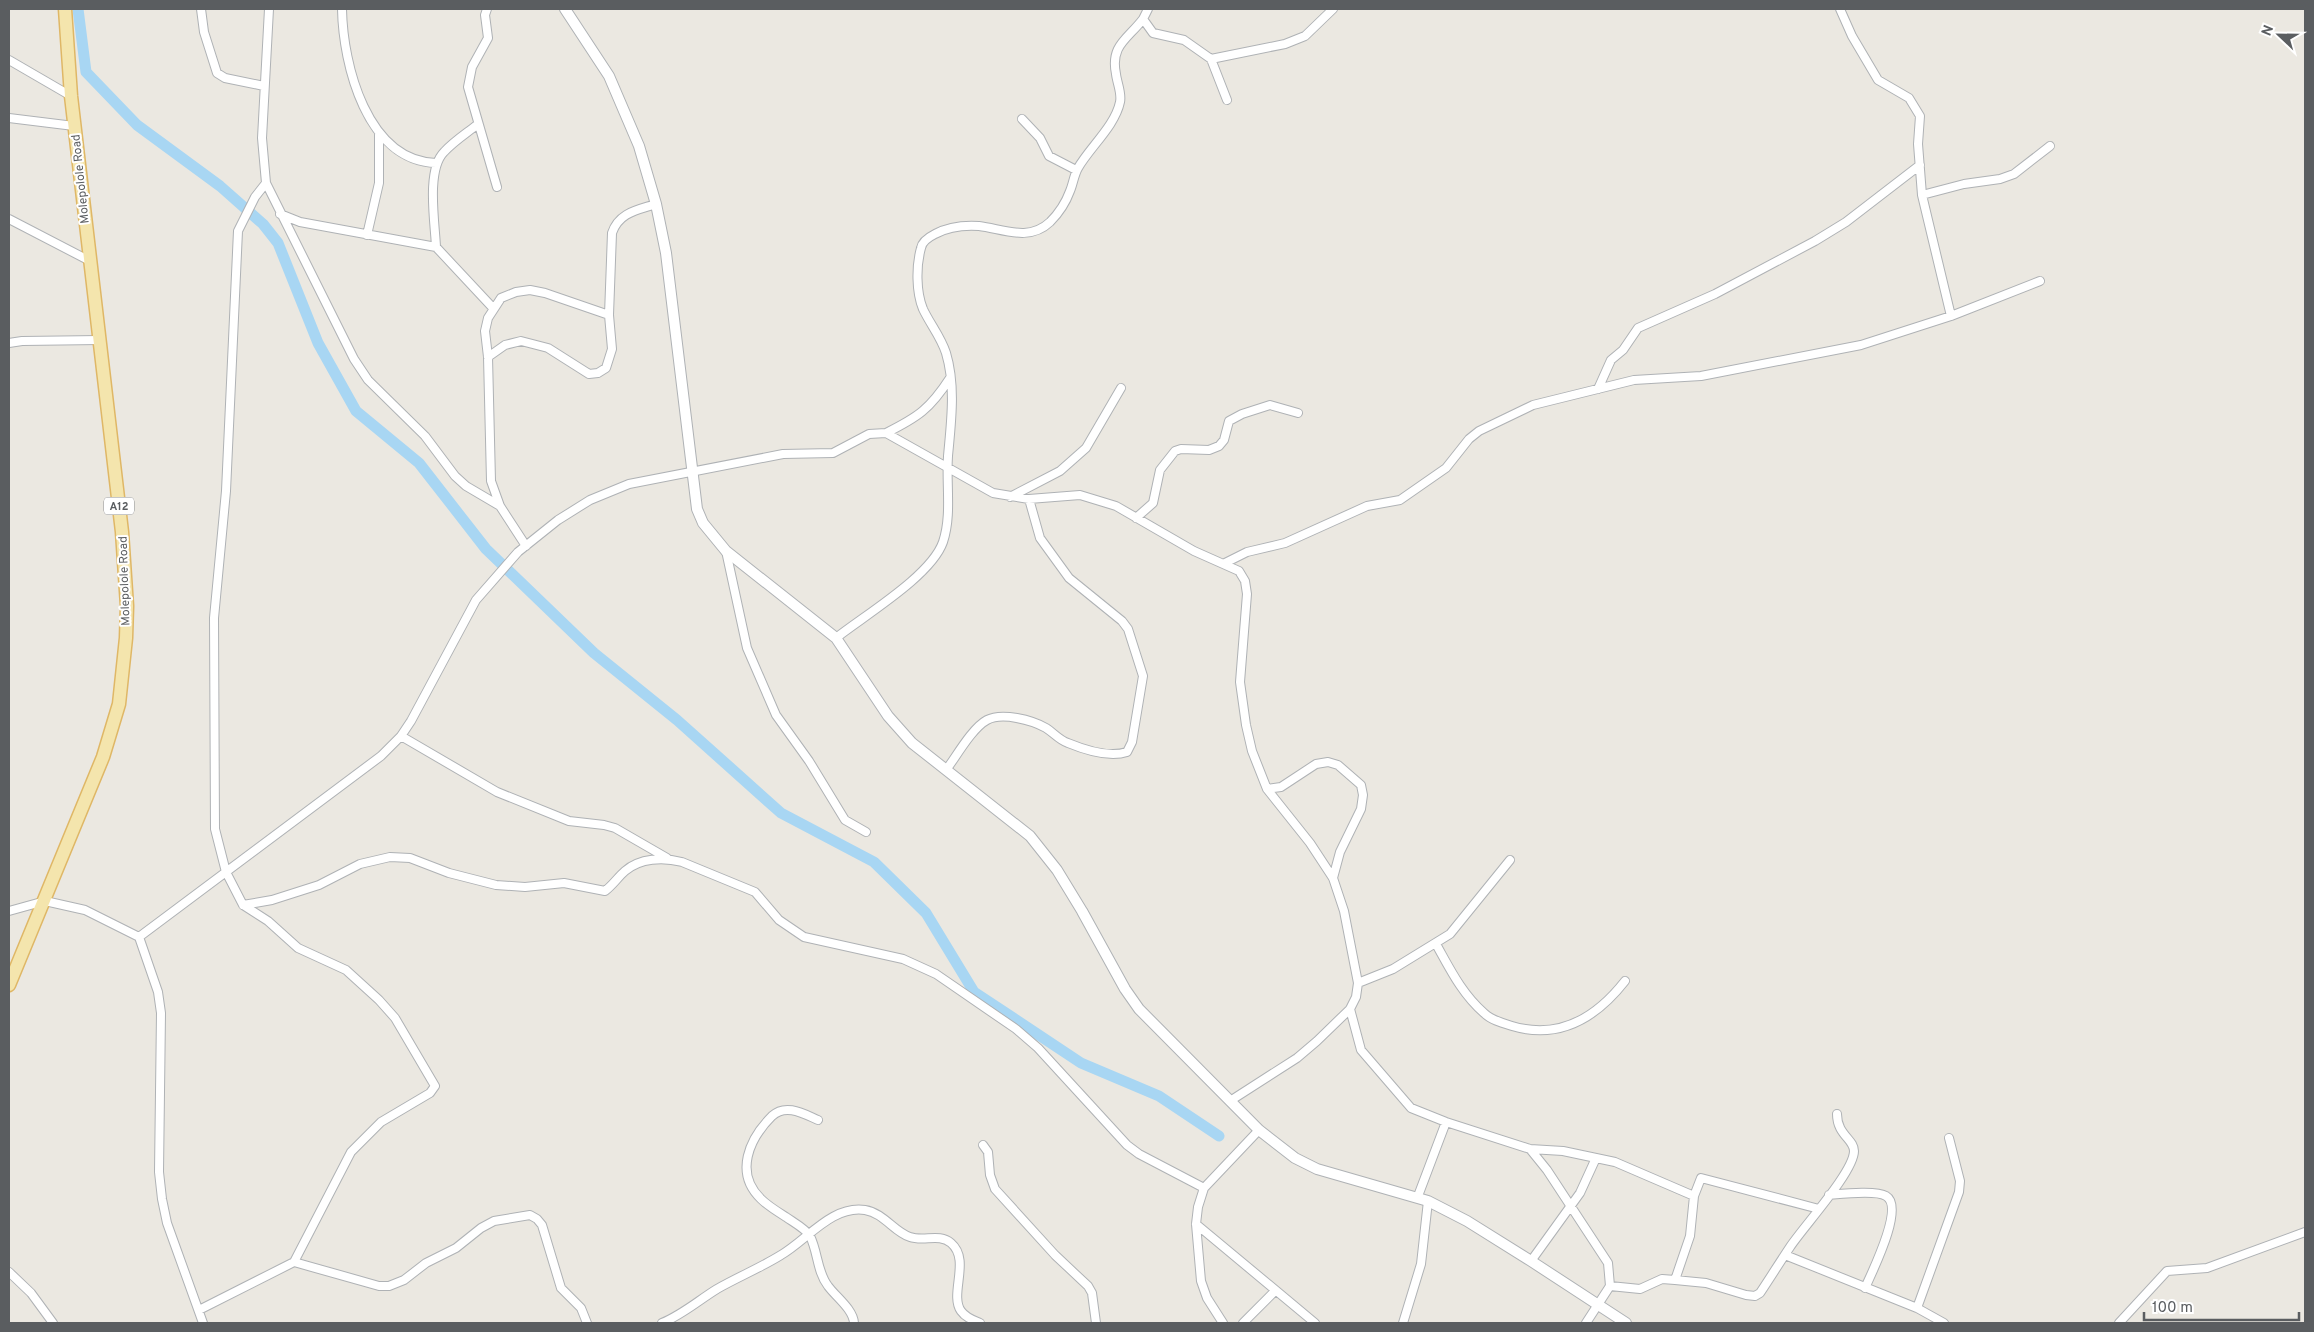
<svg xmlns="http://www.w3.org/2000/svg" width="2314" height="1332" viewBox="0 0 2314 1332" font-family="Overpass,sans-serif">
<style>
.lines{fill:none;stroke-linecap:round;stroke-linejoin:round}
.canal{stroke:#a8d6f3;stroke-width:11}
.minor-casing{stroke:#afb2b5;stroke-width:10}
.tertiary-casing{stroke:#afb2b5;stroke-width:12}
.primary-casing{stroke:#dfb766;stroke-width:15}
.minor{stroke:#fff;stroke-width:8}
.tertiary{stroke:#fff;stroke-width:10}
.primary{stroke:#f4e5ad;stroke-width:12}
.labels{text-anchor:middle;stroke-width:4;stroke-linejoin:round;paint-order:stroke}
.shield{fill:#fff;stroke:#8c8e90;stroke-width:1}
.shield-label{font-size:11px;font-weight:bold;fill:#5a5d60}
.street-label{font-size:12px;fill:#5a5d60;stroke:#fff}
</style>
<rect width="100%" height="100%" fill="#ebe8e1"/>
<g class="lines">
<path class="canal" d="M78,9l8,63 51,53 83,61 43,38 15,19 40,100 38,68 63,52 67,86 108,104 83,67 104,93 93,49 52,51 48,79 107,71 78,33 60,40"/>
<defs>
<path id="minor" d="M201,9l3,23 13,41 8,5 39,8
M269,9l-7,129 4,45 88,176 14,21 57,56 30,40 11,10 34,20
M342,9c1,56 25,152 94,154
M487,9l-2,6 3,23 -16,29 -4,20 29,100
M1840,9l12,27 26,44 31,18 11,18 -2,28 4,51 29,121
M1143,19l5,-10
M1211,59l74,-15 20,-8 28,-27
M9,60l62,36
M9,118l65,8
M1022,119l18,19 9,18 27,14
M1922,195l42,-11 36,-5 14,-5 36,-28
M280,214l20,8 136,25 57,61
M9,219l81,42
M367,235l12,-52v-48
M436,247c-1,-24 -10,-77 8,-95 10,-11 23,-19 34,-28
M9,343l13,-2 78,-1
M488,357l17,-12 16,-4 27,7 41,26 9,-1 8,-5 6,-19 -3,-34 3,-82c7,-21 26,-23 44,-29
M1598,389l13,-29 12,-10 15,-22 77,-34 100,-53 31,-19 74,-57
M886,433c32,-16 44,-24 64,-55
M1010,497l50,-26 26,-23 35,-60
M1136,518l17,-15 7,-33 15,-19 6,-2 28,1 10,-4 5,-6 5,-19 13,-7 28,-9 28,8
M526,546l-26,-40 -9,-25 -3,-124 -3,-26 3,-13 13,-20 15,-6 14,-2 15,3 64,22
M726,551l21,97 29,67 33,46 36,59 21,12
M1225,563l22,-11 38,-9 82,-37 33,-6 46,-32 23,-29 10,-8 54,-26 101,-25 67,-4 160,-31 90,-29 89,-35
M836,638c29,-23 95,-62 107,-96 9,-27 3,-57 5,-86 3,-33 8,-70 -2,-103 -5,-16 -16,-29 -23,-44 -7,-17 -7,-43 -2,-61 1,-6 8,-11 14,-14 13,-7 29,-9 44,-8 24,3 50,16 71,-4 8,-8 16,-20 20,-31 3,-7 4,-16 8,-23 12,-21 37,-42 42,-66 2,-9 -3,-19 -4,-28 -6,-29 12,-35 27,-55l10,14 31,7 27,19 16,41
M401,736l96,56 72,29 35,4 11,3 52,30
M946,770c10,-13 26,-42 41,-50 15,-8 45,0 59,8 8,5 13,12 22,15 17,7 41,15 59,9l5,-10 11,-66 -15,-47 -6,-8 -53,-43 -29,-40 -11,-39
M1267,789l14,-2 35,-23 12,-2 10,3 23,20 2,10 -2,14 -21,43 -7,26
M243,905l29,-5 47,-15 41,-21 30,-7 20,1 39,15 47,12 29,2 39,-4 41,8c8,-6 13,-14 20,-20 15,-13 38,-14 57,-9l73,30 24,28 25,17 99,22 33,15 80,55 22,19 89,97 12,9 65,34
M9,911l36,-10 40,9 54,27
M1436,944c14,25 26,50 48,69 7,7 18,10 28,13 47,14 84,-8 113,-45
M1358,983l35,-14 57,-35 60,-74
M1350,1009l11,41 50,58 35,14 84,27 33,2 52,11 79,34
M818,1120c-14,-6 -32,-17 -46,-4 -23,23 -38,57 -11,83 7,7 17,13 25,18 7,5 20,12 24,19 8,16 7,36 18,50 8,11 25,23 26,37
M983,1145l5,7 2,23 5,14 60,66 33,31 4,7 4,30
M1530,1149l17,21 61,93 2,23 -24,37
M1829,1195c12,-1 47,-5 57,1 19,11 -14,76 -21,92
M1418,1196l28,-74
M1196,1224l119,99
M1785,1255l132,53 27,15
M1531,1261l49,-68 16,-35
M294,1262l85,24h10l15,-6 22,-17 30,-15 25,-20 13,-7 36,-6 7,4 5,6 19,63 20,20 6,15
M9,1272l22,21 22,30
M1675,1280l15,-44 4,-40 7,-18 118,31
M1610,1286l30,3 22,-10 13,1 31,3 40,12 9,1 5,-3c10,-15 20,-31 30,-46 13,-20 64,-75 64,-96 0,-12 -17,-16 -17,-37
M1917,1308l42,-116 1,-11 -11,-43
M199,1310l95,-48 57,-110 30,-30 49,-29 5,-7 -40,-68 -16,-18 -33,-30 -48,-22 -30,-27 -25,-16 -17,-33 -11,-43 -1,-211 12,-127 12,-260 17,-34 11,-14
M203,1323l-36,-100 -5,-24 -3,-27 2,-159 -3,-21 -19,-55 242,-181 20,-20 10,-15 65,-121 42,-48 40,-32 32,-20 39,-16 154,-30 50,-1 36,-19 17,-1 107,60 36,6 51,-4 36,11 78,45 45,20 6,10 2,13 -7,88 6,43 6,26 15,38 43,54 23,35 11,33 14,72 -2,14 -6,12 -33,32 -20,17 -67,43
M662,1323c20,-8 37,-23 55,-34 21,-12 43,-21 64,-34 26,-15 51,-50 84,-45 19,3 29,22 45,27 14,5 29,-4 41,6 20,17 -2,51 10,68 5,7 12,9 19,12
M1223,1323l-16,-25 -6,-17 -5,-57 2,-17 6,-19 55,-58
M1243,1323l32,-32
M1403,1323l18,-59 7,-63
M2119,1323l48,-52 40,-3 98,-36"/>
<path id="tertiary" d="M565,9l44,67 30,70 17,58 10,49 31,256 6,14 23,28 110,87 52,78 24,27 118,93 27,34 25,41 43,78 14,20 120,121 36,28 22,11 111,32 39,20 64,40 95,62"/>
<path id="primary" d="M9,985l94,-228 16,-53 7,-66 1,-32 -5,-74 -51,-436 -6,-87"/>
</defs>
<use href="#minor" class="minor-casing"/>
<use href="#tertiary" class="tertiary-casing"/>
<use href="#primary" class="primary-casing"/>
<use href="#minor" class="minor"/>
<use href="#tertiary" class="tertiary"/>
<use href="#primary" class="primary"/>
</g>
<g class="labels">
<rect class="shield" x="104" y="497.5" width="30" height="17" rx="4"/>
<g class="shield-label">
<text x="119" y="510">A12</text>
</g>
<g class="street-label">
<text transform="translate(80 179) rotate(-96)" y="4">Molepolole Road</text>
<text transform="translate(124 581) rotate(-92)" y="4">Molepolole Road</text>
</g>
</g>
<rect width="2314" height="1332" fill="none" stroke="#5a5d60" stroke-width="20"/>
<g transform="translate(2279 35) rotate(292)" stroke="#ffffff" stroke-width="4" paint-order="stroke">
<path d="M0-4L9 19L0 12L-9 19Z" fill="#5a5d60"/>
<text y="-8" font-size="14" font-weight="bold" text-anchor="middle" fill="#5a5d60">N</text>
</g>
<path d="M2144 1312v8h155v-8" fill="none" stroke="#5a5d60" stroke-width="2.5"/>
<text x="2152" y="1312" font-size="15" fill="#5a5d60" stroke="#ffffff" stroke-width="4" paint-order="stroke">100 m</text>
</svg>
